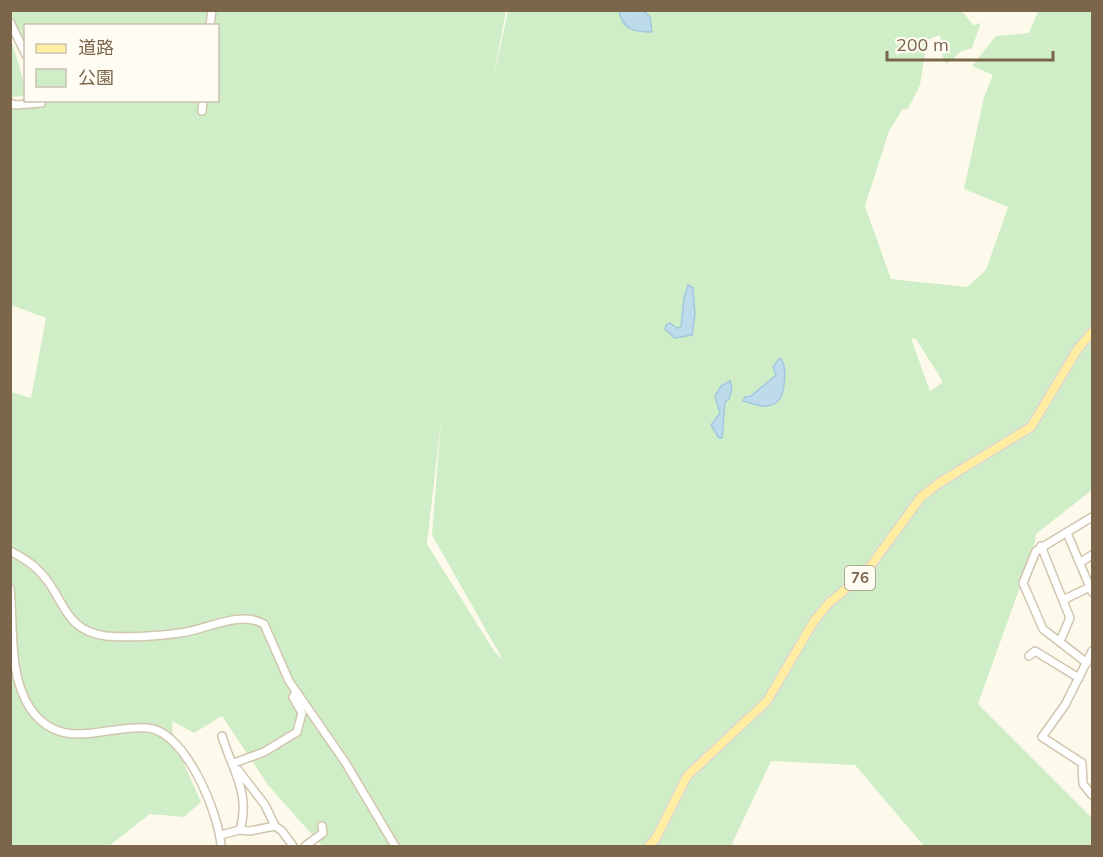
<svg xmlns="http://www.w3.org/2000/svg" width="1103" height="857" viewBox="0 0 1103 857" font-family="Mulish,'Noto Sans JP',sans-serif">
<style>
.green{fill:#cfeec7;fill-rule:evenodd}
.water{fill:#bddbea;stroke:#a2c8dd;stroke-width:1.5}
.lines{fill:none;stroke-linecap:round;stroke-linejoin:round}
.minor-casing{stroke:#d2c5af;stroke-width:10}
.major-casing{stroke:#ddd7d0;stroke-width:11}
.minor{stroke:#fff;stroke-width:7}
.major{stroke:#ffeea1;stroke-width:8}
.labels{text-anchor:middle;stroke-width:4.5;stroke-linejoin:round;paint-order:stroke}
.shield{fill:#fffdf3;stroke:#a3937d;stroke-width:1.5}
.shield-label{font-size:15px;font-weight:bold;fill:#7c664b}
</style>
<rect width="100%" height="100%" fill="#fefaeb"/>
<path class="green" d="M11,11h495l-14,74 16,-74h454l11,14 8,-2 -9,25 -12,4 -13,12 -4,-5 -3,-24 -13,5 -7,45 -12,24 -6,1 -13,21 -24,75 26,73 76,8 19,-17 22,-63 -44,-18 20,-92 9,-22 -21,-9 24,-30 33,-3 9,-22h54v479l-56,44 -2,14 -56,156 114,114v28h-168l-69,-81 -84,-4 -40,85h-409l-54,-61 -46,-69 -28,17 -22,-12 1,18 28,63 -17,15 -34,-3 -41,32h-98v-454l20,6 15,-80 -35,-13v-203l207,-2v-74h-192l-1,38zM911,338l5,1 27,43 -13,9zM441,421l-9,114 71,125 -9,-9 -67,-107z
M11,45h2l12,41v10l-14,1z"/>
<path class="water" d="M619,11h24l7,6 2,15c-18,0 -29,-2 -33,-21z
M688,285l5,3 2,27 -3,20 -17,3 -10,-9 1,-4 4,-2 7,5 4,-1 3,-29z
M780,358c8,7 5,38 -3,44 -10,8 -23,2 -34,-1l2,-4 6,-1 25,-21 -3,-8z
M730,381l2,8 -3,10 -4,3 -3,36h-3l-8,-13 9,-12 -5,-17 6,-10z"/>
<g class="lines">
<defs>
<path id="minor" d="M10,22l16,33
M210,26l2,-16
M10,103l5,2 26,-2v-3
M202,111l1,-11
M1067,533l25,59
M1041,546l29,72 -10,23
M10,551c12,6 22,12 30,21 25,25 22,58 66,64 23,2 51,0 74,-3 26,-3 59,-23 84,-9l25,57 56,81 50,84
M1081,562l11,-7
M10,588c4,37 -2,87 20,120 31,46 77,16 118,20 38,4 71,86 73,118
M1063,600l29,-14
M1092,651l-27,54 -23,32 40,26 1,21 9,11
M1029,656l6,-5 44,27
M1087,663l-44,-34 -20,-46 13,-32 56,-34
M234,763l30,-11 33,-20 5,-19 -9,-16 3,-5
M238,770l27,35 10,21 7,5 11,15
M240,830l10,1 25,-5
M220,835l20,-5c11,-37 -8,-60 -18,-94
M305,846l18,-13 -1,-7"/>
<path id="major" d="M649,846l7,-8 31,-62 80,-75 47,-80 15,-18 37,-31 55,-75 18,-14 92,-56 46,-77 15,-18"/>
</defs>
<use href="#minor" class="minor-casing"/>
<use href="#major" class="major-casing"/>
<use href="#minor" class="minor"/>
<use href="#major" class="major"/>
</g>
<g class="labels">
<rect class="shield" x="845" y="566" width="30" height="24" rx="4.5"/>
<g class="shield-label">
<text x="860" y="583">76</text>
</g>
</g>
<rect width="1103" height="857" fill="none" stroke="#7c664b" stroke-width="24"/>
<rect x="24" y="24" width="195" height="78" fill="#fffdf3" stroke="#cbc1b0" stroke-width="1.5"/>
<rect x="36" y="44" width="30" height="9" fill="#ffeea1" stroke="#cbc1b0" stroke-width="1.5"/>
<text x="78" y="54" font-size="18" fill="#7c664b">道路</text>
<rect x="36" y="69" width="30" height="18" fill="#cfeec7" stroke="#cbc1b0" stroke-width="1.5"/>
<text x="78" y="84" font-size="18" fill="#7c664b">公園</text>
<path d="M887 51v9h166v-9" fill="none" stroke="#7c664b" stroke-width="3"/>
<text x="896" y="51" font-size="18" fill="#7c664b" stroke="#fffdf3" stroke-width="4.5" paint-order="stroke">200 m</text>
</svg>
